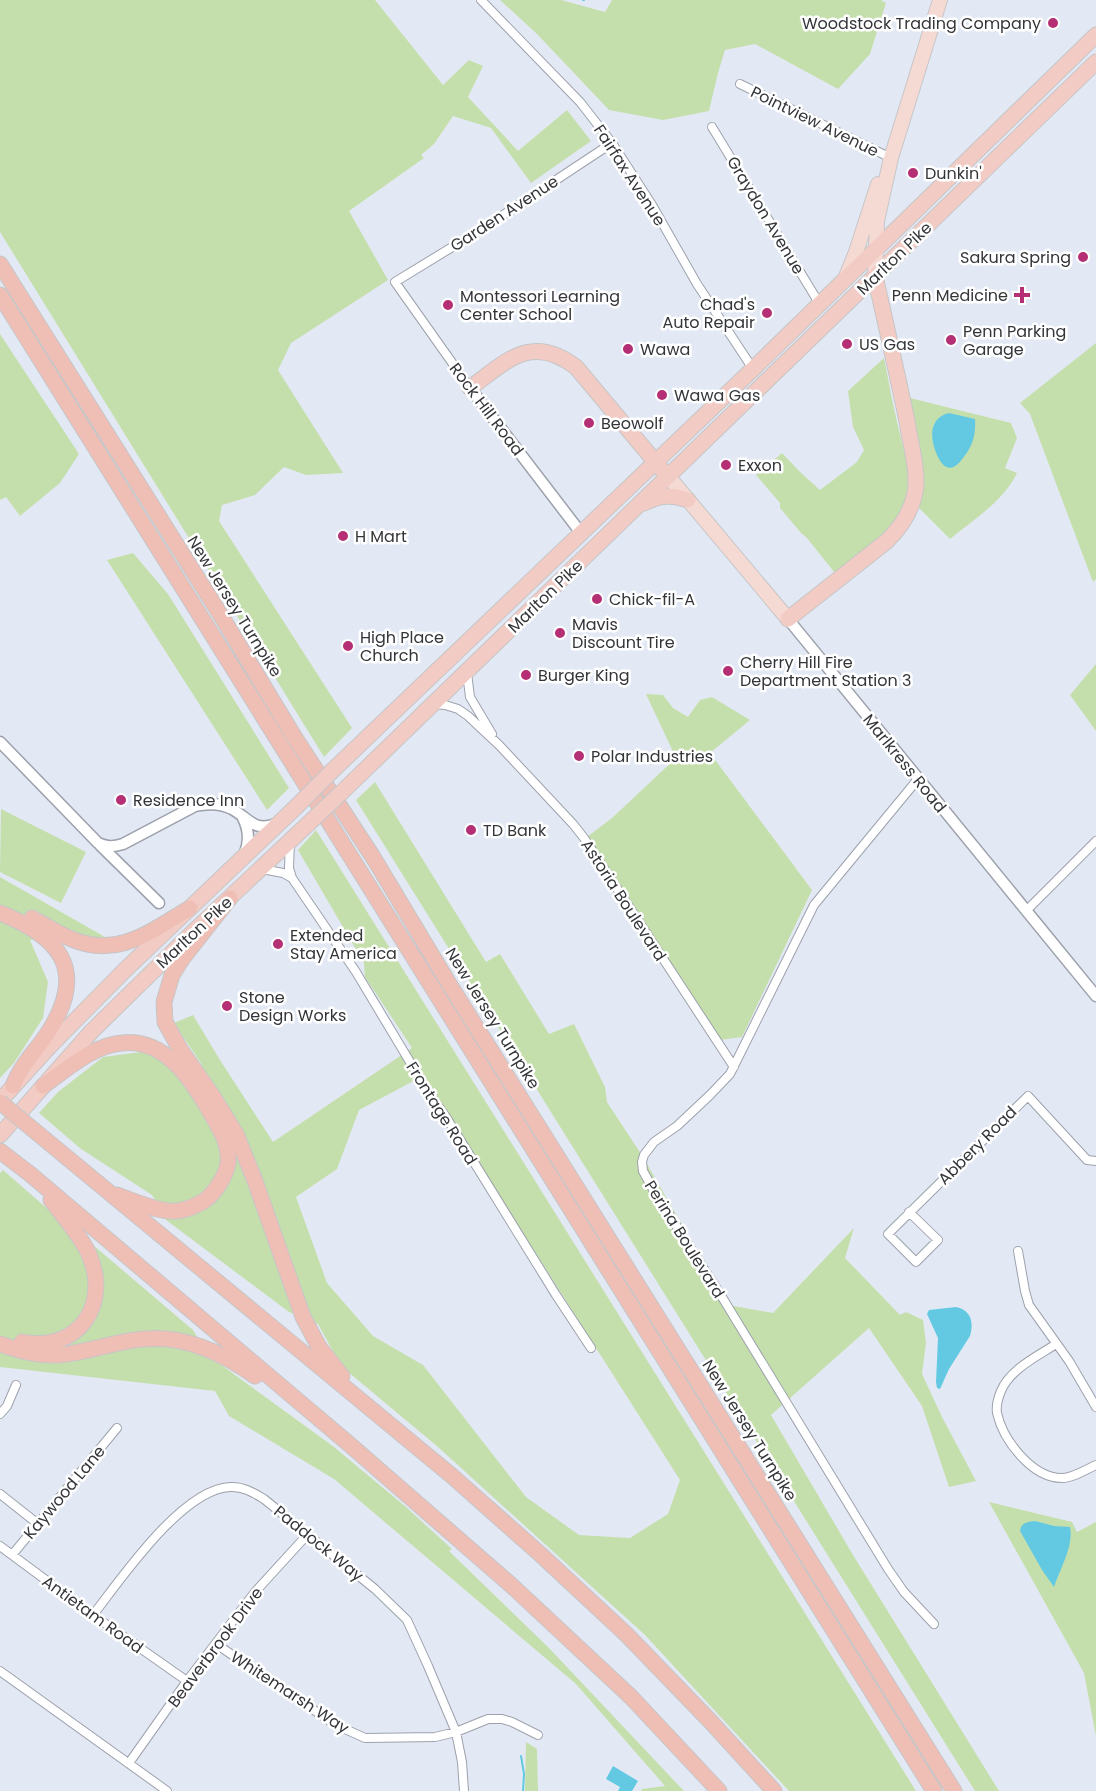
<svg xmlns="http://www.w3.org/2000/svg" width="1096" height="1791" viewBox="0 0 1096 1791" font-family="Poppins,sans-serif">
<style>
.green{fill:#c5dfac;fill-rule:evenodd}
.water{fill:#63c9e3}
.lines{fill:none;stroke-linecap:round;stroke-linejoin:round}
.stream{stroke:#63c9e3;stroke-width:2}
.minor-casing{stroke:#9ca1ac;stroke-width:10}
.tertiary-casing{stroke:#9ca1ac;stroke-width:13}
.primary-casing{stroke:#c6c6c8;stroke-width:16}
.trunk-casing{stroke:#c6c6c8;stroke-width:17}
.motorway-casing{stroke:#c6c6c8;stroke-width:17}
.minor{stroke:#fff;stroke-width:8}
.tertiary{stroke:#fff;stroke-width:10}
.primary{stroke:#f5d9d3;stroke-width:14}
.trunk{stroke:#f2ccc4;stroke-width:15}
.motorway{stroke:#efbfb6;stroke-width:15}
.trunk-bridge-casing{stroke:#c6c6c8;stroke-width:17;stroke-linecap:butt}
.motorway-bridge-casing{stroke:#c6c6c8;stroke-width:17;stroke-linecap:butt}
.trunk-bridge{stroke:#f2ccc4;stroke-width:15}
.motorway-bridge{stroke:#efbfb6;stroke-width:15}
.poi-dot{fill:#b42f74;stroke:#fff;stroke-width:2}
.labels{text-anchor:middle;stroke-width:5;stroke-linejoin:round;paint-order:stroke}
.poi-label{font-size:16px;fill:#333539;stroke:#fff;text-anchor:start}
.street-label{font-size:16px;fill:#333539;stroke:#fff}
</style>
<rect width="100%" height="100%" fill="#e3e9f4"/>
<path class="green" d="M0,0h375l68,85 26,-25 14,6 -15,31 50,54 49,-41 24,31 -60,42 -40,-55 -38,-12 -19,28 -13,11 3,3 -75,53 39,69 -97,63 -13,27 65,103 -37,2 -22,-8 -29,28 -33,10 -3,16 133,207 -28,29 -324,-525z
M500,0h61l44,12 7,-12h269l5,3 -16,51 -32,35 -83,-45 -30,6 -7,23 -9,38 -46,9 -54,-10 -72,-76z
M0,334l79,120 -19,29 -40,33 -14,-19 -6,3z
M1096,343v236l-3,3 -63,-168 -10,-11z
M884,358c4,19 7,39 12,59 9,43 27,79 -10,116 -15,15 -35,27 -51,40l-29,-36 -5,-4 -21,-25v-5l-24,-28 26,-22 18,19 20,18 37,-28 7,-12 -11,-23 -5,-36z
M910,398l101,25 6,15 -12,30 12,5c-14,29 -43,46 -67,66l-32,-32 5,-32z
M133,553l35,41 121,194 -22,22 -160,-250z
M1096,664v67l-26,-36z
M646,694l17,1 10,13 15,9 12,-17 12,-3 38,23 -40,33 102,137 -70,147 -22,3 -133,-203 25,-19 64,-60z
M375,782l111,180 14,-8 49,80 25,-10 31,63 2,15 36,55 85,148 45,8 81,-85 -9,30 55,57 6,-3 17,8 3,23 -4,31 20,43 34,64 -27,6 -27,-81 -53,-78 -98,87 82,140 146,236h-24l-619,-991z
M1,809l85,43 -25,51 -61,-31z
M316,830l600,961h-127l-144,-156 -207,-188 -97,-81 -23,-42 -29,-12 -123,-92 -14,-25 -71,-46 -42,-36 19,-21 45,-35 38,-5 61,13 -28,-42 19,-8 27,45 53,82 139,-94 -47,-71 -1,-14 -66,-113zM423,1076l257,404 -12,34 -38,24 -51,-3 -53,-38 -103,-132 -50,-29 -46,-53 -31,-86 41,-28 22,-59z
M0,877l105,60 -75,3 18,42 -5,36 -29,45 -14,15z
M3,1170l63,55 27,20 100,85 16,26 125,91 72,60 46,42 -3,2 99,96 136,144h-43l1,-2 23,-3 -89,-102 -242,-205 -105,-63 -14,-25 -215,-24v-194z
M989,1502l83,20 5,10 19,-10v214l-12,-63z
M526,1742l11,7 1,42h-13z"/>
<path class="water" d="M949,413l26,6c1,15 -2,27 -12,39 -10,14 -19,13 -26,-3 -7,-16 -9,-37 12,-42z
M956,1307c15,3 18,15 14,29l-21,33 -9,20 -3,-1 -1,-6 2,-44 -11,-24 2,-4z
M1035,1521l19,5 16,1c4,19 -10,42 -16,60l-12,-17 -22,-39c1,-8 7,-9 15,-10z
M613,1766l25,15 -6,10h-14l2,-4 -14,-8z"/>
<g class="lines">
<path class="stream" d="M583,0h1
M521,1756l3,18 -1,17"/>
<defs>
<path id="minor" d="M481,0l99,102 32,41 40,62 45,79 56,85
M740,84l151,74
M712,127l107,176
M470,388l-75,-106 90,-55 127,-84
M467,673l3,24 22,37
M433,704l12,1 13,4 10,7 31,29 74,79 11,14 150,229
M918,779l-104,126 -84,169 -20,21 -33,31 -23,16 -10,13 -2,7 1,9 11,20 68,106 166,272 16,23 30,32
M290,842l-1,26 3,10 64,94 69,115 21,30 110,178 35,53
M262,869l21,4 9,5
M1027,910l69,-69
M909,1212l29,28 -22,22 -28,-28 140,-138 59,64 9,1
M1018,1251l7,40 4,14 40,56 27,46
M1056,1344c-18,12 -46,25 -55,47 -3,7 -5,15 -4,22 6,27 35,65 65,65 11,0 23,-8 34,-13
M0,1414l7,-8 9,-21
M0,1494l38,30
M0,1546l93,69 94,66
M12,1555l105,-127
M93,1615c28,-36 89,-126 137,-128 13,-1 24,6 34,12l111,90 32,31 21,46 28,66 6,30 2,29
M216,1644l120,81 29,13 70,-1 21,-5 32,-13h14l10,3 26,13
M0,1671l167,120
M129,1763l58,-82 68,-89 52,-57"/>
<path id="tertiary" d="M470,388l111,145
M788,619l308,377
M0,742l98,101c9,4 15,4 25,1l72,-38c13,-3 25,-3 37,3 18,10 22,24 46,14
M243,818c6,12 7,24 1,37
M100,845l59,58"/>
<path id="primary" d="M875,276l2,-55 14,-63 49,-158
M845,279l11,-27 22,-68
M668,476l120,143"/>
<path id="trunk" d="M470,388c37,-27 61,-55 106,-21l86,103
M644,503c16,-8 27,-9 44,-3
M788,619l99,-78c16,-16 27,-33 29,-56 1,-21 -6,-43 -9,-64 -10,-48 -21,-96 -32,-145
M332,771l421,-402 343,-334
M342,792l754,-730
M0,1101l49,-54 75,-76 173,-165
M0,1135l92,-104 100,-98 116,-109"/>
<path id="motorway" d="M0,264l220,350 75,124 78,119 75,125 506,809
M0,295l934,1496
M230,898l-48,61 -10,16 -8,27 1,20 15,27 32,46 24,39 19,47 48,136 16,30 23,29
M0,913c58,23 87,55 51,115 -12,20 -30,36 -38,58
M32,918c13,7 25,15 37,20 48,22 82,-7 121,-30
M43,1086c23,-16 50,-41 79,-43 43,-5 70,37 88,69 9,15 20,32 18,51 -2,13 -13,30 -24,38 -10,6 -22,11 -34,10 -17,-1 -36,-10 -53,-16
M24,1122l428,354 88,78 87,81 84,87 63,69
M0,1151l30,23 319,270 162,141 120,112 88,94
M22,1342c57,11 90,-39 66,-90 -9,-18 -25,-36 -37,-52
M0,1344c19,7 38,12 58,11 29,-2 57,-14 86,-16 40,-4 79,14 111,37"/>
</defs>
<use href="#minor" class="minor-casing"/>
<use href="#tertiary" class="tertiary-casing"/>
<use href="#primary" class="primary-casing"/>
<use href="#trunk" class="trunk-casing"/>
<use href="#motorway" class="motorway-casing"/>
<use href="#minor" class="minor"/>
<use href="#tertiary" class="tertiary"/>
<use href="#primary" class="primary"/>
<use href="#trunk" class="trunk"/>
<use href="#motorway" class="motorway"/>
<defs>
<path id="trunk-bridge" d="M297,806l35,-35
M308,824l34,-32"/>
<path id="motorway-bridge" d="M0,1102l24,20"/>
</defs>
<use href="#trunk-bridge" class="trunk-bridge-casing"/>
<use href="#motorway-bridge" class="motorway-bridge-casing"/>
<use href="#trunk-bridge" class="trunk-bridge"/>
<use href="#motorway-bridge" class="motorway-bridge"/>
</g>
<g class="poi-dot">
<circle cx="1053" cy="23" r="6"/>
<circle cx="913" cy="173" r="6"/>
<circle cx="1083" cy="257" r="6"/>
<path d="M1019 286h6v6h6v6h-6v6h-6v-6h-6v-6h6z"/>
<circle cx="448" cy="305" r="6"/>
<circle cx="767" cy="313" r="6"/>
<circle cx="951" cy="340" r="6"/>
<circle cx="847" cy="344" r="6"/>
<circle cx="628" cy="349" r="6"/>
<circle cx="662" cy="395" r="6"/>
<circle cx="589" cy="423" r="6"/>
<circle cx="726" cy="465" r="6"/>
<circle cx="343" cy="536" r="6"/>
<circle cx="597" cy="599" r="6"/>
<circle cx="560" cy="633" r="6"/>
<circle cx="348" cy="646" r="6"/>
<circle cx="728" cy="671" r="6"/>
<circle cx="526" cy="675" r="6"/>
<circle cx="579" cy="756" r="6"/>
<circle cx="121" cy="800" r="6"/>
<circle cx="471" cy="830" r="6"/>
<circle cx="278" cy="944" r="6"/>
<circle cx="227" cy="1006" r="6"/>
</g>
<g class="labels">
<g class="poi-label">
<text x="1041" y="29" text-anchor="end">Woodstock Trading Company</text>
<text x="925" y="179">Dunkin'</text>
<text x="1071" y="263" text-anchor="end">Sakura Spring</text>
<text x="1008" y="301" text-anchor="end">Penn Medicine</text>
<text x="460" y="302">Montessori Learning<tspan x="460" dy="18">Center School</tspan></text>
<text x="755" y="310" text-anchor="end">Chad's<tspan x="755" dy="18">Auto Repair</tspan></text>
<text x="963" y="337">Penn Parking<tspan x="963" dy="18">Garage</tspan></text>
<text x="859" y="350">US Gas</text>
<text x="640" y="355">Wawa</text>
<text x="674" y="401">Wawa Gas</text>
<text x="601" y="429">Beowolf</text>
<text x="738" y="471">Exxon</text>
<text x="355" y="542">H Mart</text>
<text x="609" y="605">Chick-fil-A</text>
<text x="572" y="630">Mavis<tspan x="572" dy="18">Discount Tire</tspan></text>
<text x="360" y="643">High Place<tspan x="360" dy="18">Church</tspan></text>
<text x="740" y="668">Cherry Hill Fire<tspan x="740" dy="18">Department Station 3</tspan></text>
<text x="538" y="681">Burger King</text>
<text x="591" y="762">Polar Industries</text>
<text x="133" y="806">Residence Inn</text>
<text x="483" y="836">TD Bank</text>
<text x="290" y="941">Extended<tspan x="290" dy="18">Stay America</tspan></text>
<text x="239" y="1003">Stone<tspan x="239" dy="18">Design Works</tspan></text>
</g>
<g class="street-label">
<text transform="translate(815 121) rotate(26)" y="6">Pointview Avenue</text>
<text transform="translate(630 175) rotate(57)" y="6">Fairfax Avenue</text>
<text transform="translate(504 213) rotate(-33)" y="6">Garden Avenue</text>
<text transform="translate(766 215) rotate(59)" y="6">Graydon Avenue</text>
<text transform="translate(894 258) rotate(-44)" y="6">Marlton Pike</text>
<text transform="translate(487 409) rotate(53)" y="6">Rock Hill Road</text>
<text transform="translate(545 596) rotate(-44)" y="6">Marlton Pike</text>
<text transform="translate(235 606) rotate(58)" y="6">New Jersey Turnpike</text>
<text transform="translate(905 763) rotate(51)" y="6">Marlkress Road</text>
<text transform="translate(624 900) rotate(57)" y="6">Astoria Boulevard</text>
<text transform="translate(194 932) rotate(-43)" y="6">Marlton Pike</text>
<text transform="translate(493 1018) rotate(58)" y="6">New Jersey Turnpike</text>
<text transform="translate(442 1113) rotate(58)" y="6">Frontage Road</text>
<text transform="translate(977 1145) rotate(-45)" y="6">Abbery Road</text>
<text transform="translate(685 1239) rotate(58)" y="6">Perina Boulevard</text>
<text transform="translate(750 1430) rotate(58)" y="6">New Jersey Turnpike</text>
<text transform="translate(64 1492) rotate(-50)" y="6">Kaywood Lane</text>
<text transform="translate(319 1543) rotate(39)" y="6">Paddock Way</text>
<text transform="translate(93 1614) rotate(36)" y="6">Antietam Road</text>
<text transform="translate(215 1647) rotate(-53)" y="6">Beaverbrook Drive</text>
<text transform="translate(290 1692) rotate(33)" y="6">Whitemarsh Way</text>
</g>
</g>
</svg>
